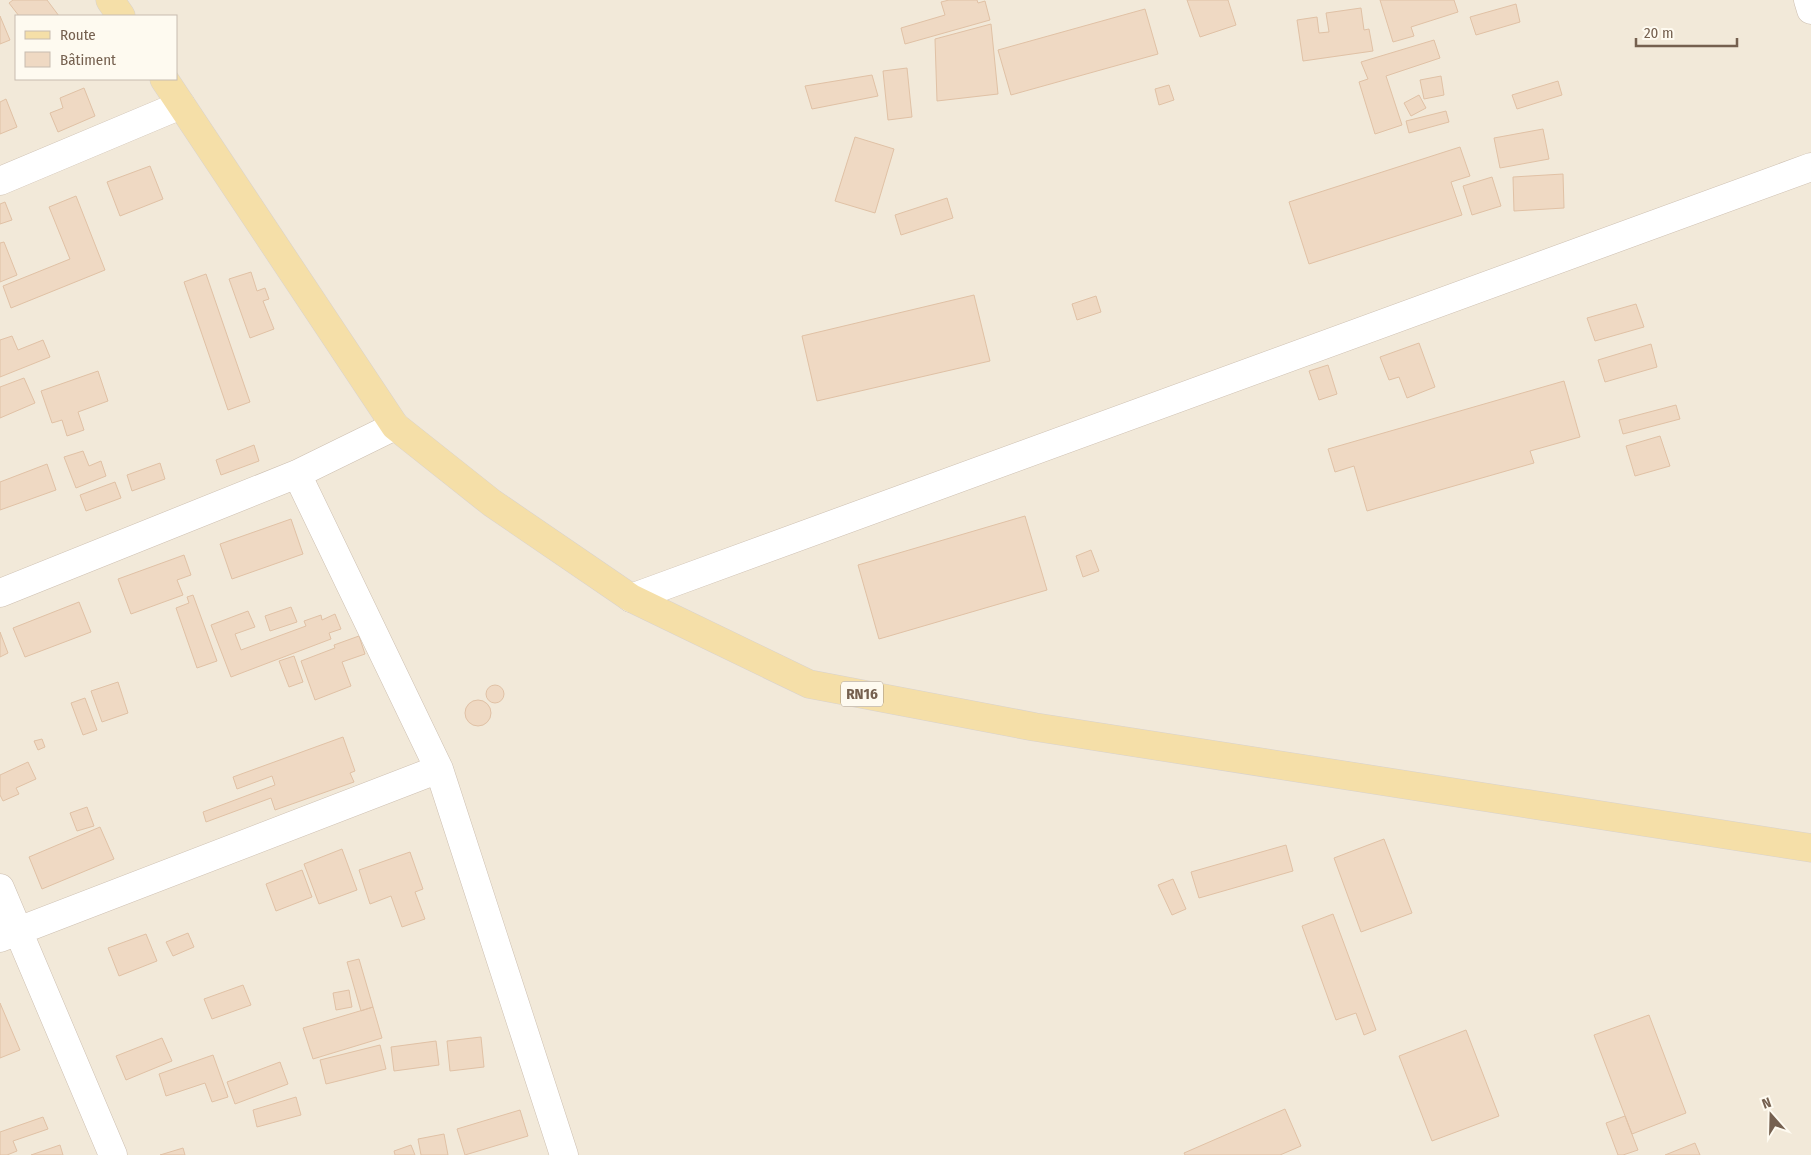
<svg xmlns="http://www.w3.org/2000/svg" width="1811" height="1155" viewBox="0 0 1811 1155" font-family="'Fira Sans Condensed',sans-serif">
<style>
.residential{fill:#f2e9d9;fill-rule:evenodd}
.building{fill:#efd9c3;stroke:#e0c1a5}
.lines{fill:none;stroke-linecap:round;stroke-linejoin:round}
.minor-casing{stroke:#cdbfb0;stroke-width:29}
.primary-casing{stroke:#d8d2ce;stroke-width:29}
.minor{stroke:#fff;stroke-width:28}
.primary{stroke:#f5dfa8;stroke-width:28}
.labels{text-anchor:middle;stroke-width:4.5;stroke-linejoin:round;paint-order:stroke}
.shield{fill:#fefaf0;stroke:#9e8e7f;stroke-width:1}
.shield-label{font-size:15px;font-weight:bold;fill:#75604f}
</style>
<rect width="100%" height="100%" fill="#fbf6ea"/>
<path class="residential" d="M0,0h1811v1155h-1811zM16,16h160v63h-160z"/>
<path class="building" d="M13,0h34l12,16h-40l-10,-13z
M949,0h28l1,3 7,-2 5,19 -85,24 -4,-16 44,-13 -4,-13z
M1187,0h41l8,25 -36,12z
M1380,0h74l4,12 -47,15 3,9 -21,6z
M1516,4l4,18 -44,13 -6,-18z
M1361,8l3,22 5,-1 4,22 -70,10 -6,-41 20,-3 2,16 10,-1 -3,-19z
M1145,9l13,45 -147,41 -13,-45z
M0,16l10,24 -10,4z
M991,24l7,70 -61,7 -2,-62z
M1434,40l6,18 -54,18 16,49 -27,9 -16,-52 9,-3 -7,-17z
M907,68l5,49 -24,3 -5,-49z
M872,75l6,21 -66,13 -7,-23z
M1441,76l3,19 -20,4 -4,-19z
M1558,81l4,14 -45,14 -5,-14z
M1169,85l5,15 -15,5 -4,-16z
M84,88l11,28 -37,16 -8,-19 13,-5 -3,-10z
M1419,95l7,13 -15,8 -7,-13z
M6,99l11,28 -17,7v-32z
M1446,111l3,11 -40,11 -3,-12z
M1543,129l6,30 -49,9 -6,-30z
M855,137l39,12 -19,64 -40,-12z
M1460,147l10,29 -19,6 11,33 -153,49 -20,-62z
M150,166l13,33 -43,17 -13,-34z
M1563,174l1,34 -50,3 -1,-34z
M1492,177l9,29 -29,9 -9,-29z
M76,196l29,74 -94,38 -8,-22 67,-27 -21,-52z
M947,198l6,20 -52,17 -6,-20z
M5,202l7,18 -12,4v-20z
M4,242l13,33 -17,7v-39z
M251,272l6,19 8,-3 4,11 -6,2 11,28 -24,9 -21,-59z
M206,274l44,128 -22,8 -44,-128z
M974,295l16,66 -173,40 -15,-65z
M1096,296l5,16 -24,8 -5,-16z
M1636,304l8,23 -49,14 -8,-23z
M12,336l6,14 25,-10 7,17 -50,20v-37z
M1419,343l16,44 -28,11 -8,-21 -10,3 -9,-23z
M1651,344l6,23 -52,15 -7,-22z
M1328,365l9,29 -18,6 -10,-29z
M98,371l10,30 -30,11 6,18 -17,6 -5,-16 -10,3 -11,-32z
M24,378l11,25 -35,15v-31z
M1564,381l16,56 -50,14 4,12 -167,48 -13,-45 -19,6 -7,-23z
M1676,405l4,14 -57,15 -4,-14z
M1660,436l10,30 -35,10 -9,-30z
M254,445l5,16 -38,14 -5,-15z
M83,451l6,15 12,-5 5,15 -30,12 -12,-31z
M160,463l5,16 -33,12 -5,-16z
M47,464l9,26 -56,20v-28z
M115,482l6,16 -35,13 -6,-16z
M1025,516l22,74 -168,49 -21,-74z
M291,519l12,35 -71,25 -12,-35z
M1091,550l8,21 -16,6 -7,-21z
M184,555l7,20 -14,5 6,15 -52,19 -13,-35z
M193,595l24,66 -20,7 -21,-60 13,-5 -2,-6z
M79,602l12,30 -66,25 -12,-29z
M291,607l6,15 -27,9 -5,-15z
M248,611l7,16 -20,7 6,16 65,-24 -2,-5 17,-6 1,5 13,-6 6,15 -12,4 2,6 -100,38 -20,-52z
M0,632l8,21 -8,4z
M359,636l6,18 -23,8 9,24 -36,14 -14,-39 34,-13 -1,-3z
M294,656l9,26 -14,5 -10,-26z
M118,682l10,31 -26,9 -11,-31z
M486 694a9 9 0 1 1 18 0a9 9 0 1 1-18 0Z
M85,698l12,32 -14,5 -12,-32z
M465 713a13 13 0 1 1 26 0a13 13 0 1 1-26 0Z
M343,737l12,34 -5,2 4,9 -79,28 -4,-12 -65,24 -3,-10 72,-27 -3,-9 -35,13 -4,-12z
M42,739l3,8 -7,3 -4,-9z
M28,762l8,17 -20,9 3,6 -16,7 -3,-6v-20z
M87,807l7,19 -17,5 -7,-18z
M100,827l14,32 -72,30 -13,-32z
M1384,839l28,74 -51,19 -27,-74z
M1286,845l7,26 -94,27 -8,-26z
M342,849l15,41 -38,14 -15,-40z
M410,852l13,37 -8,3 10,27 -23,8 -11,-31 -21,8 -11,-34z
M302,870l10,27 -36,14 -10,-27z
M1173,879l13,30 -14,6 -14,-30z
M1333,914l43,116 -12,5 -8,-22 -20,7 -34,-94z
M188,933l6,14 -21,9 -7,-14z
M146,934l11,27 -38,15 -11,-28z
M359,959l14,48 -12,4 -14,-49z
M243,985l8,20 -39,14 -8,-20z
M349,990l3,17 -16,3 -3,-17z
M0,1003l20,47 -20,8z
M373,1007l9,31 -69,21 -10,-31z
M1649,1015l37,98 -54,21 -38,-99z
M1466,1030l33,86 -67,25 -33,-85z
M481,1037l3,30 -34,4 -3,-30z
M162,1038l10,23 -46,19 -10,-24z
M436,1041l3,24 -45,6 -3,-24z
M380,1045l6,24 -60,15 -6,-24z
M213,1055l15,42 -16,5 -7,-19 -39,13 -7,-22z
M280,1062l8,22 -53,20 -8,-22z
M296,1097l5,18 -44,12 -4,-17z
M1285,1109l16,37 -21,9h-95l-1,-2z
M520,1110l8,26 -63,19 -8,-26z
M1625,1116l13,34 -15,5h-5l-12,-32z
M43,1117l5,12 -35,12 4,10 -10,4h-7v-23z
M444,1134l4,21h-27l-3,-16z
M1695,1143l5,12h-35z
M60,1145l3,10h-32z
M411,1145l4,10h-20l-1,-4z
M183,1148l2,7h-25z"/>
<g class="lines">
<defs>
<path id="minor" d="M1808,0l3,10
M0,181l181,-76
M297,474l142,295 125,386
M0,593l297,-119 98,-48
M631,598l1180,-431
M0,888l113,267
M0,938l439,-169"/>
<path id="primary" d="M110,0l11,16
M164,79l231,347 97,77 139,95 178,86 226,43 776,121"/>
</defs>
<use href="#minor" class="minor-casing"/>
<use href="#primary" class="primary-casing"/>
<use href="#minor" class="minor"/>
<use href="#primary" class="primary"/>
</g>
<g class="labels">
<rect class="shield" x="841" y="681.5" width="42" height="25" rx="4"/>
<g class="shield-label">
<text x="862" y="699">RN16</text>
</g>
</g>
<rect x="15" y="15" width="162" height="65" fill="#fefaf0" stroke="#c7bcb0"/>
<rect x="25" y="31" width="25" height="8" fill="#f5dfa8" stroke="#c7bcb0"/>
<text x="60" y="40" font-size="15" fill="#75604f">Route</text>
<rect x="25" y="52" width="25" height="15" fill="#efd9c3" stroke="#c7bcb0"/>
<text x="60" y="65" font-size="15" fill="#75604f">Bâtiment</text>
<g transform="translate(1771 1115) rotate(340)" stroke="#fefaf0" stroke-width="4" paint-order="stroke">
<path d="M0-4L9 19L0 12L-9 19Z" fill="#75604f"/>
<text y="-8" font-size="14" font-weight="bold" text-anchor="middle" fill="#75604f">N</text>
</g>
<path d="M1636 38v8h101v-8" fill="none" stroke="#75604f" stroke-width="2.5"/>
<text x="1644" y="38" font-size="15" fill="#75604f" stroke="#fefaf0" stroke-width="4" paint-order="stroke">20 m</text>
</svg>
